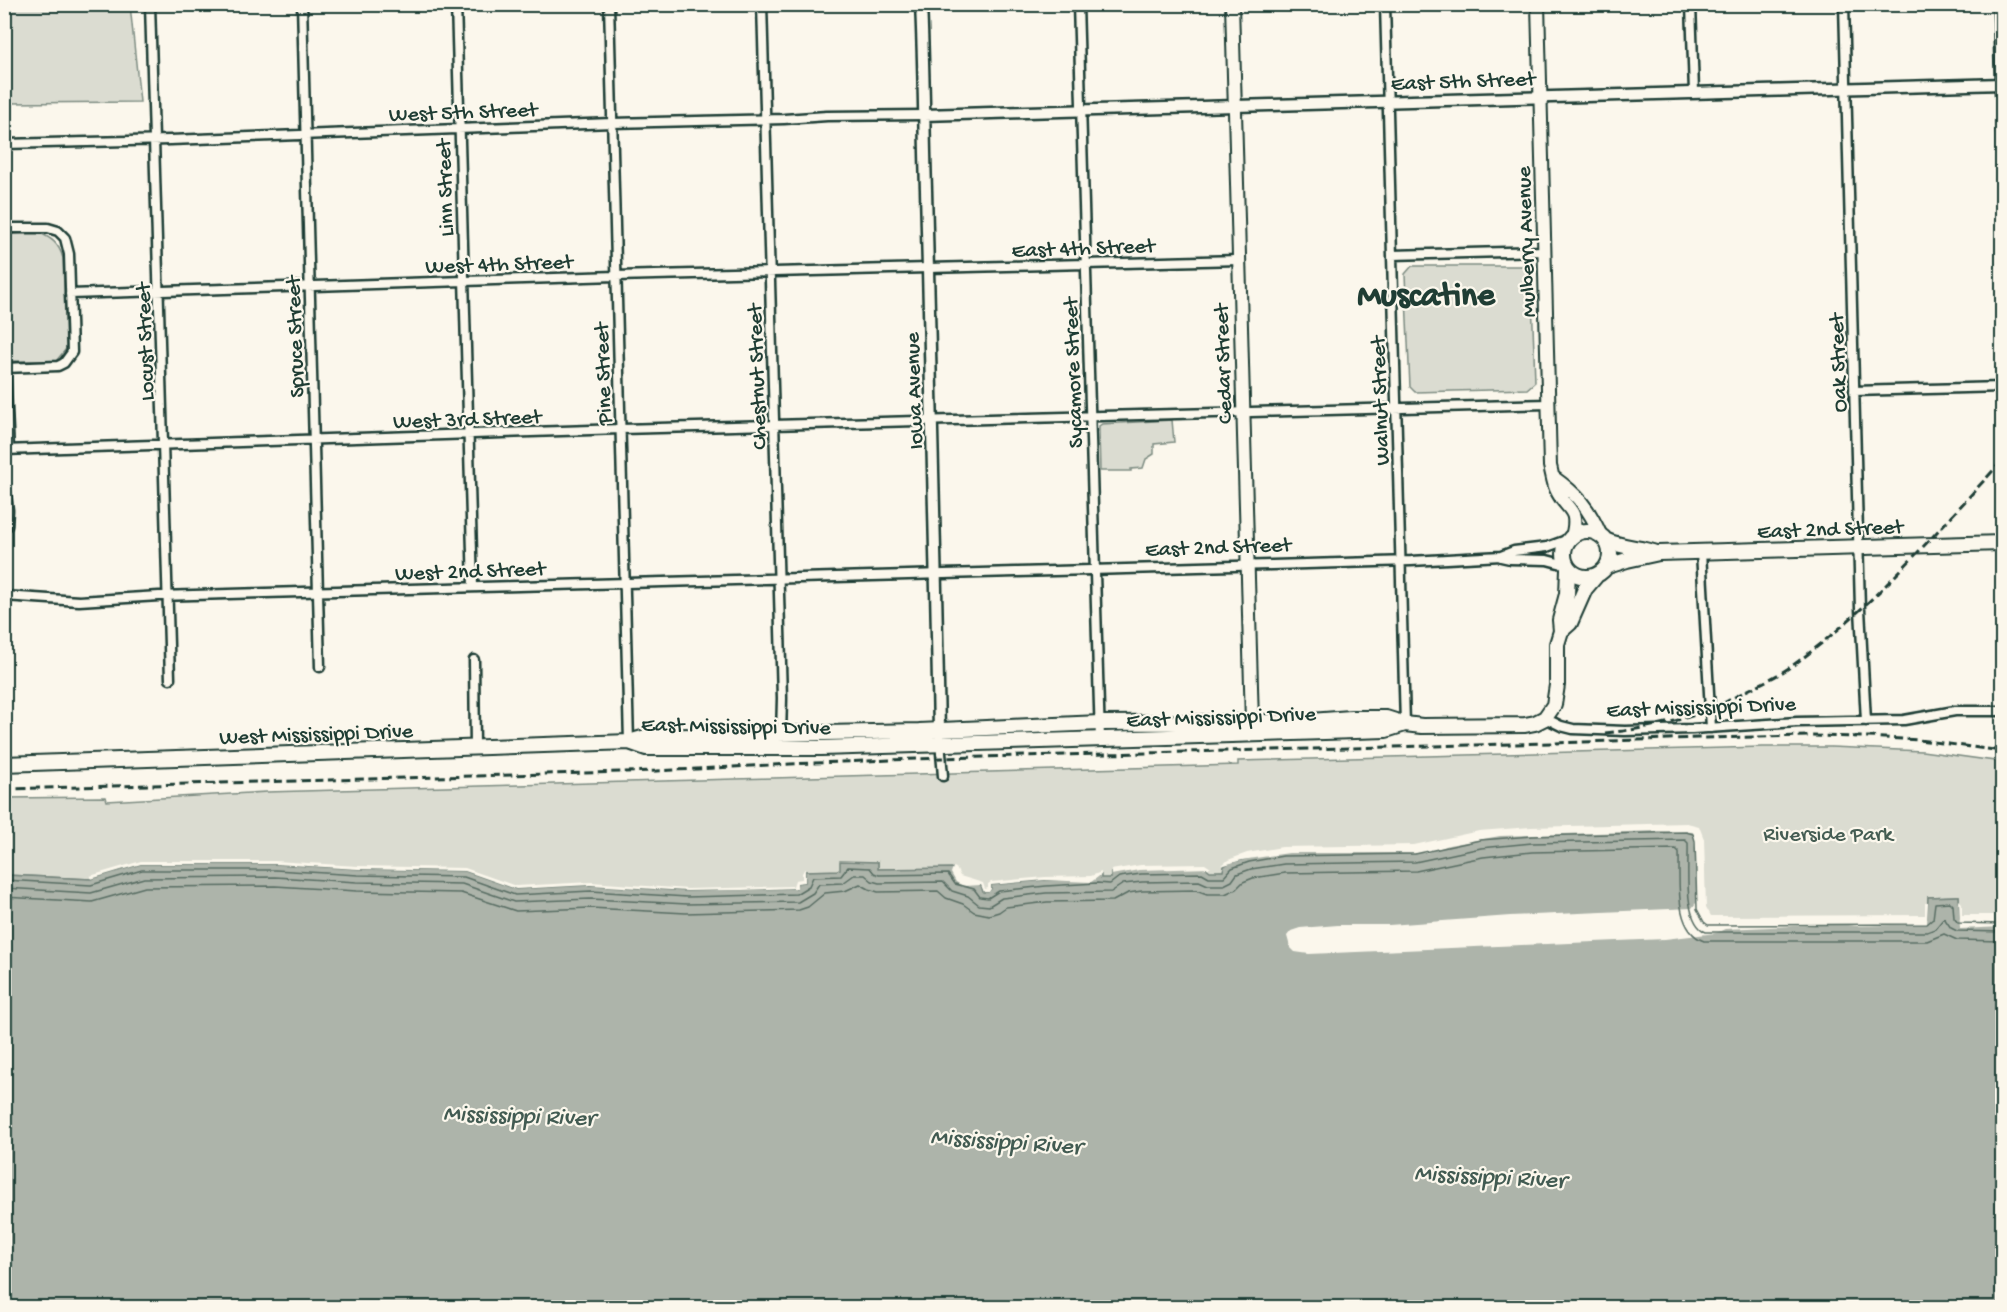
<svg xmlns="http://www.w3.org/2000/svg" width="2007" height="1312" viewBox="0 0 2007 1312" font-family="'Gochi Hand',sans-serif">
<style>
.green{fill:#dbdcd1;stroke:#7d8c82;stroke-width:1.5}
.water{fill:#adb4aa;stroke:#74847b;stroke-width:1.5}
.pier{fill:#fbf7ec}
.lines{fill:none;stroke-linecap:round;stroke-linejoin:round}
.shore{stroke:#586d63;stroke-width:1.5}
.minor-casing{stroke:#1f3d34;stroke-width:13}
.tertiary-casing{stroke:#1f3d34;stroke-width:15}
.secondary-casing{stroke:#1f3d34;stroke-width:16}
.primary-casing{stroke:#1f3d34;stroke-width:18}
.minor{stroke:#fbf7ec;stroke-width:8}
.tertiary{stroke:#fbf7ec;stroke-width:10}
.secondary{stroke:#fbf7ec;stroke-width:12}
.primary{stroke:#fbf7ec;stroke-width:14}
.rail{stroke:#1f3d34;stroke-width:3;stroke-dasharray:9 4.5;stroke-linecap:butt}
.labels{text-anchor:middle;stroke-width:4.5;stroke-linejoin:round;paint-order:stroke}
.street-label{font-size:22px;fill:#1f3d34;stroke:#fbf7ec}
.park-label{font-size:22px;fill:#455d53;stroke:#fbf7ec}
.water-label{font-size:24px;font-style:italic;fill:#425b52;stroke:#fbf7ec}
.town-label{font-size:34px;font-weight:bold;fill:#1f3d34;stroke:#fbf7ec}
</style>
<rect width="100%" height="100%" fill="#fbf7ec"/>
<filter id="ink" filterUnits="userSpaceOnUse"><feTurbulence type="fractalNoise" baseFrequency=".0167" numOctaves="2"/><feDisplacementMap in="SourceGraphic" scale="12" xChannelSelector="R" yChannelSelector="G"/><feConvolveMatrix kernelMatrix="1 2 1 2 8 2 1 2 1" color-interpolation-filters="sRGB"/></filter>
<g filter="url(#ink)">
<path class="green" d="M4,5h126l10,97 -135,1z
M38,232c13,6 21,11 25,26l3,91 -10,12h-51v-126z
M1412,266h112l7,3 4,113 -8,7 -112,3 -5,-5 -5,-113z
M1172,420l2,22 -20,2v10l-8,5 -3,9 -12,1v2h-31l-1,-39v-6l3,-2z
M1763,747h68l91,4 80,11v156h-43v-22h-2l-29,1v21l-219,1 -295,-71 -190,21 -1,2 -75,8 -50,48 -191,-58h-29v-7l-22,16 -59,10 -110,3 -96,-6 -75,4 -51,-18 -107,-2 -83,-5h-134l-50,15 -86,-4v-77l101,-1 1,4 160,-9 971,-27v-4z"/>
<path class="water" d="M1697,828l6,80 6,11 218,-1 1,-21 29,-1h2l1,22h42v389l-1997,1v-433l86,4 50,-15h134l83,5 107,2 51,18 75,-4 96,6 109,-3 1,-5 8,-1v-11l35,-1v-9l38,1v7l74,-1 6,11 23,6 2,7h5l3,-3v-4l54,-5 46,-1 10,-4v3h10v-5l30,-5 64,-1 5,4h13l1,-5 5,-3 54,-13 131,-2 65,-14z"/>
<path class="pier" d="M1687,823l12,3 5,13 2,68 5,9 214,-1v-12h3l-1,21 -70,2 -20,-2 -112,5 -9,4 -51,6 -356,15 -14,-2 -5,-5 -3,-11 4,-5 9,-3 38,-3h51l121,-9 182,-8 4,-5v-47l-3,-24 -35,-1 -158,5 -51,9 -23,8h-137l-47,7 -21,6 7,-6 19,-7 35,-6 132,-2 65,-14 52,-4z
M141,861h134l83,5 107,2 51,18 75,-4 97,7 105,-3 2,-6 7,-1v-6l3,-5v14l-8,1v5l-55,2 -55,1 -97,-6 -74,4 -51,-18 -107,-2 -83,-5h-134l-50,15 -1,-3z
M1205,864l6,4 -72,2 -28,5v-5l30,-5z
M953,867l3,1 4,8 23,7 2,6 3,-1v-4l3,-2 54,-5 46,-1 10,-4v3l-10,7 -46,-2 -54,5v4l-2,3h-5l-3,-7 -18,1 -7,-4 -5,-9z
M1959,900l3,3v12h40v12l-42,2z"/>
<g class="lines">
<path class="shore" d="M4,880l87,5 51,-15h133l83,5 106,2 51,18 76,-4 96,6 109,-3 13,-8 4,-9 28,-1 7,-9 22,1 4,5 5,2 69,-1 7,10 19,5 6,8 8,1 11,-7 47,-5 51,-3 13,1 9,-7 22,-3 61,-1 7,4h15l8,-9 17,-6 34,-6 132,-2 65,-14 52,-4 154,-4 7,2 2,7 2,68 7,13 4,3 219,-1 6,-5 2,-16 15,-1 3,3 1,13 4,5 44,1
M4,888l87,5 53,-15 131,-1 82,5 105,2 52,18 77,-3 96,5 111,-2 15,-9 6,-9 24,-1 11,-8h11l7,6 7,2 64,-1 9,9 16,5 11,9 10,1 13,-8 44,-5 65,-1 12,-8 19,-2 57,-1 9,4h16l8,-4 5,-7 14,-5 33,-5 131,-2 66,-14 51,-5 153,-3 3,3c1,23 -6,79 18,89h221l8,-3 9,-11 7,10 6,3 45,1
M4,897l88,5 53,-15 130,-1 82,5 104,2 55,18 74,-3 96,5 113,-3 9,-3 17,-14 20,-2 15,-7 9,5 9,3 60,-1 8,7 17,6 11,8 15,3 10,-3 7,-5 41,-5 66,-1 15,-8 14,-2 54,-1 11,4h18l11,-5 7,-7 10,-4 32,-5 131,-2 67,-14 49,-5 144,-3 3,3c1,27 -6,78 25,89h223l17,-7 13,6 45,1"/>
<defs>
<path id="minor" d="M150,4l20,675
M302,4l18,663
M456,4l17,583
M609,4l20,738
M762,4l20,694 -1,38
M1078,4l22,736
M1385,4l20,720
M1691,4l3,88
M1844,4l16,605 6,112
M1998,4l4,153
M4,144l166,-4 442,-17 172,-4 43,-3 97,-1
M4,228h44l10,3 7,7 4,16 3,98 -8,11 -6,3 -54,2
M1392,255l153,-4
M70,294l546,-18 623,-16
M5,368l4,82
M1854,391l148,-4
M4,450l617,-21 928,-25
M4,478l4,32 -1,16
M1701,552l10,176
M1501,557l9,2 37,1 19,5
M4,596l75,5 80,-5 1252,-35 90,-5 13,-5 33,-4 22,-8
M474,660l1,87
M1545,718l16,8 12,3 52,2 67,-2 105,-7 107,-2 51,-9h47
M939,730l4,46"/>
<path id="tertiary" d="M921,4c3,62 3,124 5,186 6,180 9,360 13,540
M924,115l1078,-31"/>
<path id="secondary" d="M1232,4l20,718
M1538,4l12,462c2,7 3,16 6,23 10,23 24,17 16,48
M1553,477c24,17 36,31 48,59"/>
<path id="primary" d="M1564 554a23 23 0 1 1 46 0a23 23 0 1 1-46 0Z
M1605,540c17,8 35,7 52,13
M1608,566l19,-6 32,-7 343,-10
M1561,631l9,-8 15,-34 11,-13
M629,742l17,6h175l565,-18 19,-6
M4,764l625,-22 17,-5 273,-6 181,-8 197,-1 54,-4h35l19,6 17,2 103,-1 10,-2 10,-5 9,-13 3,-20v-41l4,-13 -1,-11 7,-26 1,-25"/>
</defs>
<use href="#minor" class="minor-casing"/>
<use href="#tertiary" class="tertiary-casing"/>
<use href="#secondary" class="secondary-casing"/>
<use href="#primary" class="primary-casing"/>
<use href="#minor" class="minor"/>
<use href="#tertiary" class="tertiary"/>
<use href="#secondary" class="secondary"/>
<use href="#primary" class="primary"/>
<path class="rail" d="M1605,733c34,-3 70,-11 103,-22 12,-5 24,-13 36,-19 18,-9 36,-17 52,-29 78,-57 141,-132 206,-202
M4,789l653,-18 133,-7 151,-6 612,-15 145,-5 110,-2 61,1 50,3 83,11"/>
</g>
</g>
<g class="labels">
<g class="street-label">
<text transform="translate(1463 79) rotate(-2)" y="8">East 5th Street</text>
<text transform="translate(463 110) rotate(-2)" y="8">West 5th Street</text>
<text transform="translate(443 188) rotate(-92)" y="8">Linn Street</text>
<text transform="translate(1524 242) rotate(-92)" y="8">Mulberry Avenue</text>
<text transform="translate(1083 246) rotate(-2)" y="8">East 4th Street</text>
<text transform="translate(499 262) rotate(-2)" y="8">West 4th Street</text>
<text transform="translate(293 337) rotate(-92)" y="8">Spruce Street</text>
<text transform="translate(143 342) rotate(-92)" y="8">Locust Street</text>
<text transform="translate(1836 363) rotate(-92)" y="8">Oak Street</text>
<text transform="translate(1221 364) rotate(-92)" y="8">Cedar Street</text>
<text transform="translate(1071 373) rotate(-92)" y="8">Sycamore Street</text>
<text transform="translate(601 374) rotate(-92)" y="8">Pine Street</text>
<text transform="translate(755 377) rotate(-92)" y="8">Chestnut Street</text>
<text transform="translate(912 391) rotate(-92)" y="8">Iowa Avenue</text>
<text transform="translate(1378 401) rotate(-92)" y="8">Walnut Street</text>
<text transform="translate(467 417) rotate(-2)" y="8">West 3rd Street</text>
<text transform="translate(1830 527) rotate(-2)" y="8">East 2nd Street</text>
<text transform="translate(1218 545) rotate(-2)" y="8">East 2nd Street</text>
<text transform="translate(470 569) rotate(-2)" y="8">West 2nd Street</text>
<text transform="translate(1701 705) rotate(-2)" y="8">East Mississippi Drive</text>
<text transform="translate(1221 715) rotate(-2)" y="8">East Mississippi Drive</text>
<text transform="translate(736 724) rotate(1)" y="8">East Mississippi Drive</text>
<text transform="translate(316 732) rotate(-2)" y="8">West Mississippi Drive</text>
</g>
<g class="park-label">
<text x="1828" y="840">Riverside Park</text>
</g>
<g class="water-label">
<text transform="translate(519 1114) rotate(2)" y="8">Mississippi River</text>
<text transform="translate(1006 1140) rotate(4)" y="8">Mississippi River</text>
<text transform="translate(1490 1175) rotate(3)" y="8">Mississippi River</text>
</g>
<g class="town-label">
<text x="1426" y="304">Muscatine</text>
</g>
</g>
<rect width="2007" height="1312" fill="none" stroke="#fbf7ec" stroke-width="24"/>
<rect x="12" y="12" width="1983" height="1288" fill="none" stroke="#1f3d34" stroke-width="2" filter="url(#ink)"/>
</svg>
